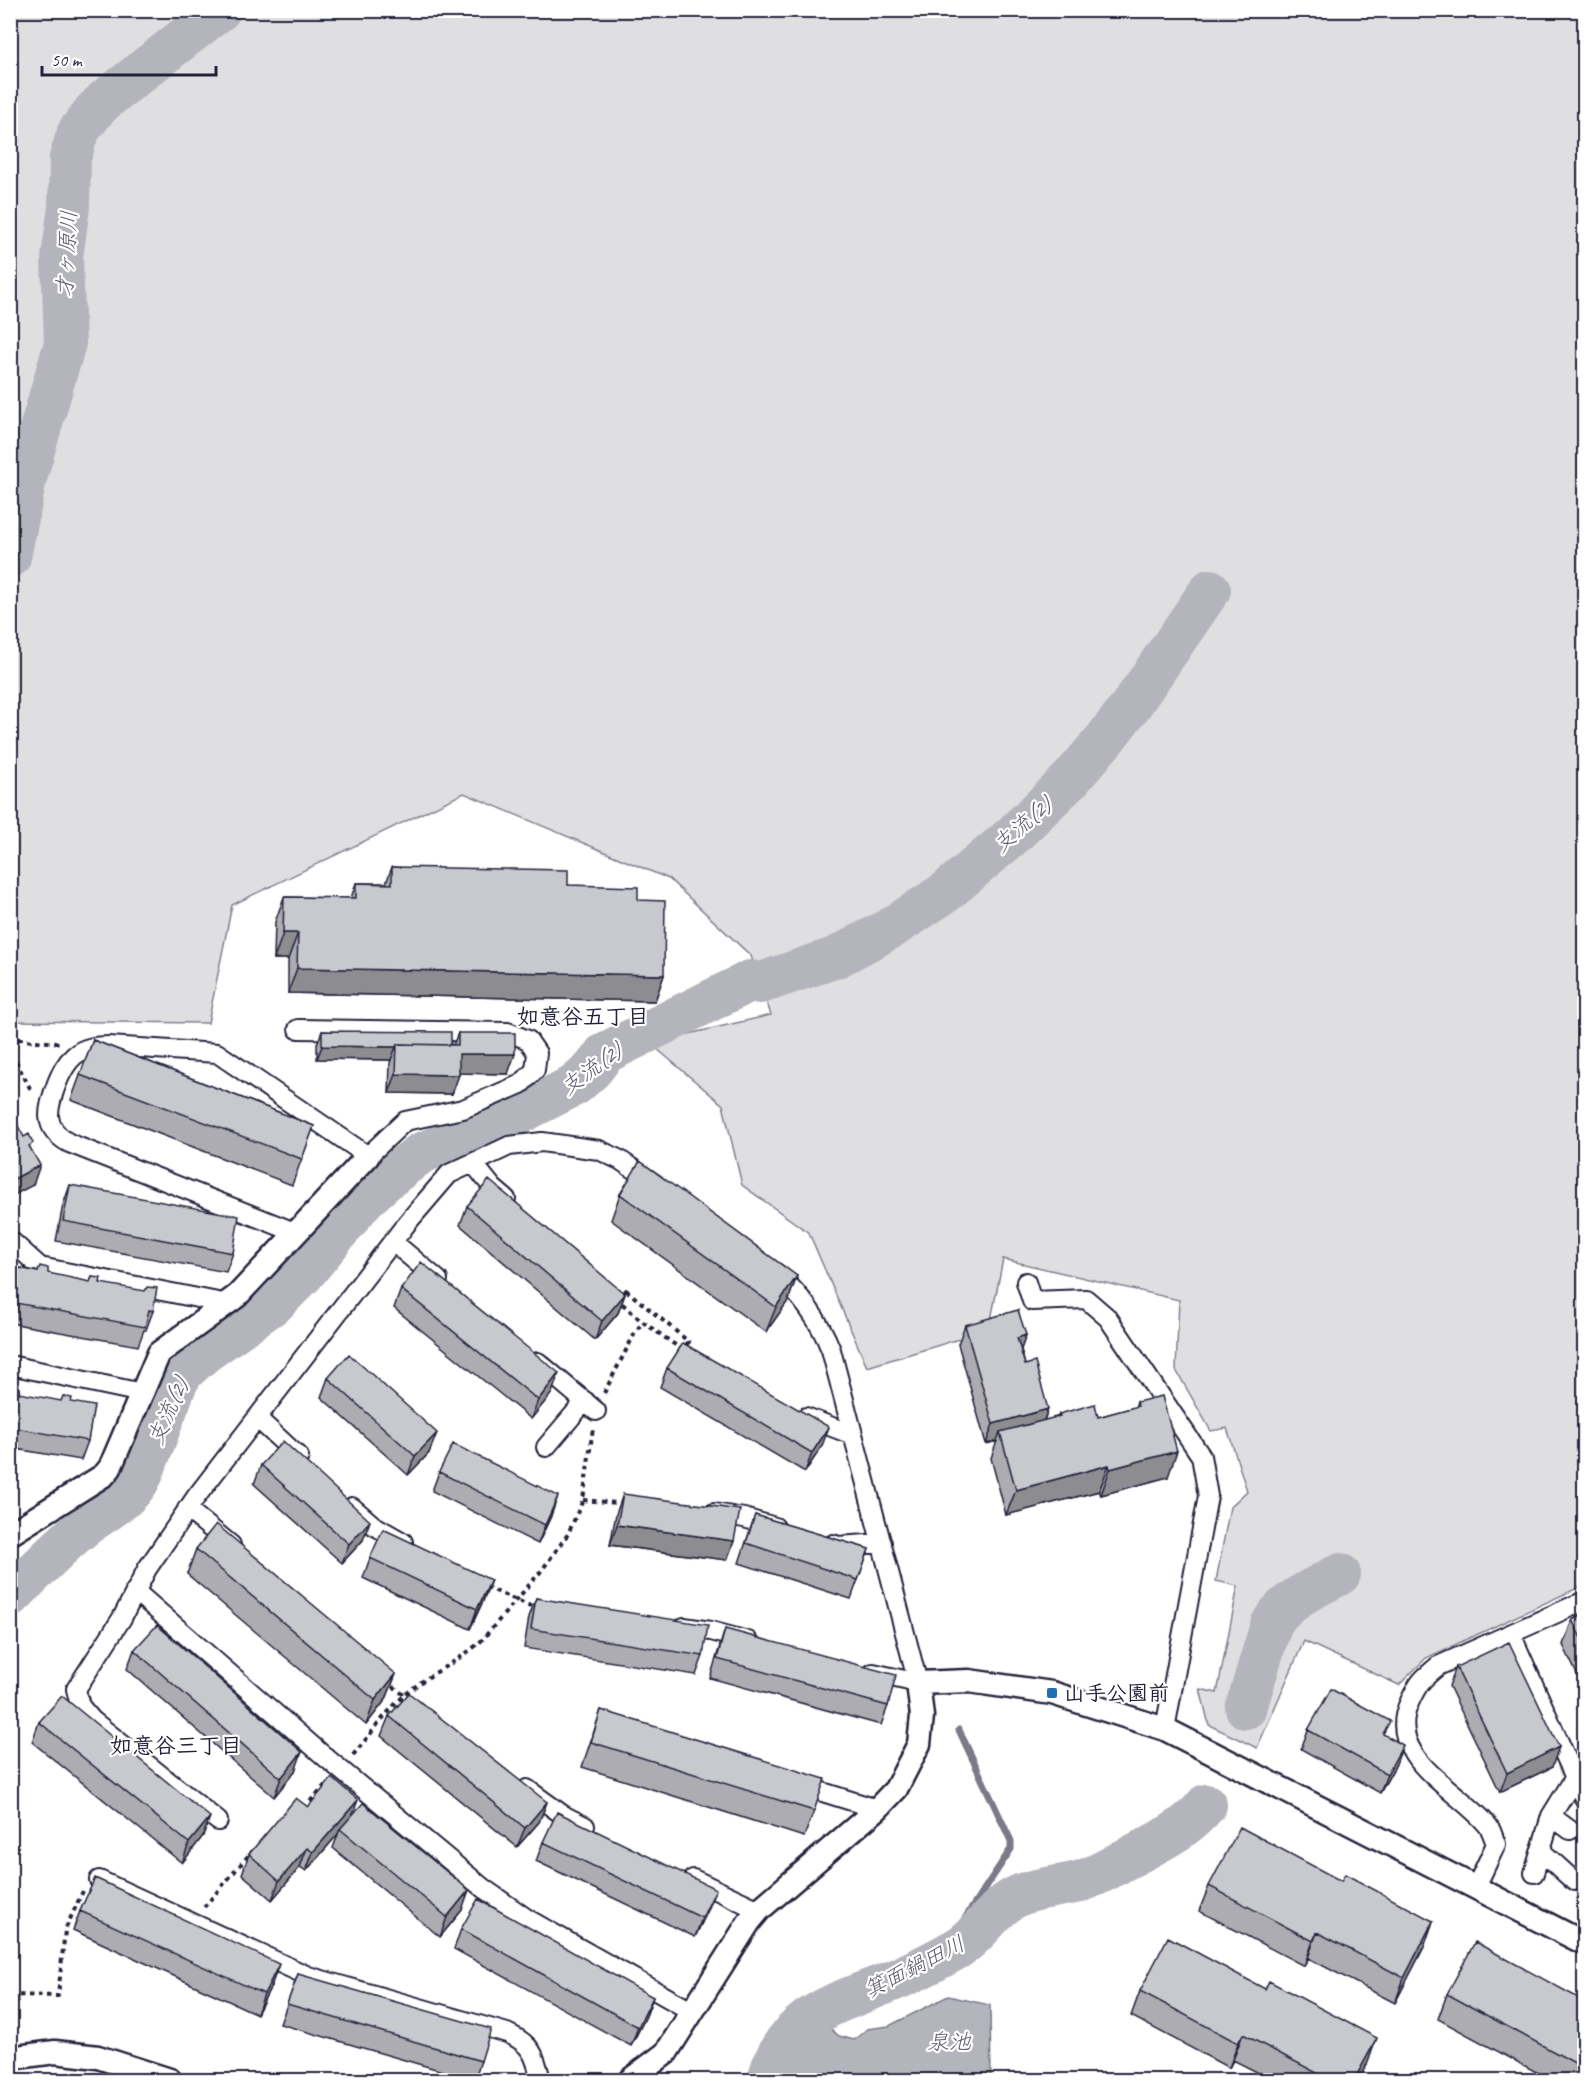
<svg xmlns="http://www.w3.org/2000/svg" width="1595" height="2091" viewBox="0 0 1595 2091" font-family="Caveat,'Klee One',sans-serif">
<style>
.green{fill:#dfdfe2;stroke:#80808e;stroke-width:1.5}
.water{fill:#b4b4bc;stroke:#7a7a88;stroke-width:1.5}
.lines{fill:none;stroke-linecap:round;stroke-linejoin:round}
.stream{stroke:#7a7a88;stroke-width:7}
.river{stroke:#b4b4bc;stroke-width:42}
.minor-casing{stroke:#22223b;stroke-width:22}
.tertiary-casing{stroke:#22223b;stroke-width:27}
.path{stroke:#22223b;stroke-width:4;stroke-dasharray:4.5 4.5;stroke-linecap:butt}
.minor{stroke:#fff;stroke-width:18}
.tertiary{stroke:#fff;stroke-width:22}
.wall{fill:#acacb2;stroke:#22223b;stroke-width:1.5}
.shaded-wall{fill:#8c8c91;stroke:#22223b;stroke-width:1.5}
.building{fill:#c8c8cf;stroke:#22223b;stroke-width:1.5}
.poi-dot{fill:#1f6fb2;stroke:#fff;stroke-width:2}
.labels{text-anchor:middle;stroke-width:4.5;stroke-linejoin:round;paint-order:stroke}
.poi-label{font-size:21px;font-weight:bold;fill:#22223b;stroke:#fff;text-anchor:start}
.water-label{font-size:22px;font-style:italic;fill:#5c5c6f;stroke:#fff}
.neighbourhood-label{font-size:22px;font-weight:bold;fill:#22223b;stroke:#fff}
</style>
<rect width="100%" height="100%" fill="#fff"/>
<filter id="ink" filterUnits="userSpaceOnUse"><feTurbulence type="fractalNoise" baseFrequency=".0167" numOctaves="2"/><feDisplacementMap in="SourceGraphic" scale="12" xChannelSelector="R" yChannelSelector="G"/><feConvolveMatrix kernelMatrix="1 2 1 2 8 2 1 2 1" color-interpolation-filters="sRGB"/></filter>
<g filter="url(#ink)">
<path class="green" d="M10,11h1574v1574l-158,73 -27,27 -95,-44 -47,107 -48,-23 -9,-36 17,4 21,-107 -22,-5 14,-74 17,-16 -20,-63 -16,3 -35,-61 3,-70 -176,-41 -14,71 -122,37 -58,-134 -67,-48 -19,-80 -73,-62 121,-28 -20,-59 -82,-77 -205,-86 -232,112 -24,118 -197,-2z"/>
<path class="water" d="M948,1996l42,9 1,75h-192l-8,-9 15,-30 19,-17 14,12 15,4 13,-11 22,-3z"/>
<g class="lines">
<path class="stream" d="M943,1955l9,-17 59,-89v-8l-52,-111"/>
<path class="river" d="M10,557l16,-79 39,-135 -3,-85 7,-51 1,-49 8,-26 16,-21 11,-11 115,-90
M10,1597c23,-23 46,-48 71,-68 21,-17 49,-28 61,-54l35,-93 7,-11 21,-19 71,-50 27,-27 61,-75 21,-19 36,-28 87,-34 67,-34 18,-16 12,-16 145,-72 11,2 76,-26 56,-30 53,-35 65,-55 60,-58 34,-40 27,-35 78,-114
M1246,1708l25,-83c13,-26 45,-37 69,-51
M768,2080c17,-68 72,-77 129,-101 20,-9 42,-20 61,-31 23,-14 37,-43 62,-53 18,-8 40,-8 58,-13 18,-5 33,-15 50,-24 28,-15 58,-28 78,-53"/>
<defs>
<path id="minor" d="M473,1163l20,25 13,11
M297,1233l-228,-90c-27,-15 -22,-34 -12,-60 4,-10 8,-19 17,-27 10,-9 22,-10 35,-10l108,7 151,103 37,-35 58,-12 58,-25 14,-14 2,-17 -9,-13 -20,-8 -210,-3
M10,1240l30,27 188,37
M393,1242l45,38
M776,1273c25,22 43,46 55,77l87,333 -45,-10
M1026,1282l6,19 54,-2 22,19 93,138 7,40 -43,233
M538,1362l58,49
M10,1365l132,28
M806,1417l47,18
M257,1418l42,39
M546,1447l39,-46
M352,1507l21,18 30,17
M187,1509l44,36
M714,1513l30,5 31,9
M833,1544l5,2 44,-3
M135,1591l189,165 159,132 43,30 167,94
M684,1627l27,4 37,10
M1511,1634l73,164
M797,1784l80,25
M527,1789l36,26 22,11
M1551,1816l19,14
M218,1821l-126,-101 -12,-14 -4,-17 46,-71 25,-49 49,-72 211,-274 42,-49 60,-28 33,-4 57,8 21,10 35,24
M1541,1851l33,30
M1534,1873l17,-57 24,-39
M693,1879l66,31
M99,1880l209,96 199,57c25,11 28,22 34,47
M1476,1887l20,-43c-2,-5 -4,-12 -7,-17 -28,-37 -107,-69 -79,-126 9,-19 11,-21 28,-35l146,-65"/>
<path id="tertiary" d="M10,1534l94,-59 6,-7 49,-115 78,-57 131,-140
M10,2058l45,-6 43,5 72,23
M630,2080l36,-27 83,-131 10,-12 118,-101 19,-20 23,-45 3,-28 -4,-33 51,-2 83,12 113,36 419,214"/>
</defs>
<use href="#minor" class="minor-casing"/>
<use href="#tertiary" class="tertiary-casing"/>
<path class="path" d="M10,1035l14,5 36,3
M20,1038l-6,7 -3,7 21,40
M626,1290l63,52 -8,7 -38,-27 -24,-21z
M604,1393l32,-62 7,-9
M583,1500l34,3
M486,1587l47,20
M393,1686l11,9
M353,1755c19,-22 36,-48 59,-66 22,-18 48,-28 69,-48l61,-71 26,-36 15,-34 10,-72
M304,1808l23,-25
M204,1907l50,-58
M10,1995l48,1 7,-66 18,-39"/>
<use href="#minor" class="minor"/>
<use href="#tertiary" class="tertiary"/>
</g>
<path class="wall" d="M392,867l176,18 70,15 26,75 -9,26 -367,-8v-34h-14l1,-37 9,-25 67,1 5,-15h30z
M322,1031l129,14h2l5,-12 50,41 -49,-1 -7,21 -63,-1 1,-30 1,-3 -74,-1v-15z
M93,1040l221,86 -22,59 -221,-85z
M70,1185l163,68 -7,19 -170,-31 7,-36z
M620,1194l177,82 -9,25 -22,31 -155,-112z
M467,1206l158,88 -7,19 -23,27 -135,-115z
M15,1267l75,15 2,-5 8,6 53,28 -7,19h-2l-6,16 -128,-23v-42z
M401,1289l151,104 -21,26 -137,-111z
M965,1325l61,10 -5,14 4,16 23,44 -4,12 14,-4 1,-3 39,3 37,-10 2,-5 31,75 -67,18 -2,-4 -93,24 -15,-57 6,-17 -11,3 -28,-100z
M667,1368l155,78 -17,26 -145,-85z
M328,1378l101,75 -21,22 -87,-78z
M10,1388l9,5 69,48 -7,19 -71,-12z
M261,1465l102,75 -21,23 -88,-79z
M439,1472l112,44 -13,28 -106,-53z
M623,1494l111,47 -7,19 -117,-15 6,-31z
M755,1515l114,34 -18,50 -112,-36z
M196,1549l200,125 -10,25 -20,26 -179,-151z
M370,1558l114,41 -14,30 -107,-51z
M536,1598l167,58 -7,19 -172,-27 5,-31z
M1584,1614v75l-21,-44 9,-25z
M725,1629l163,77 -7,19 -171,-47z
M134,1650l161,121 -21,26 -147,-128z
M1456,1667l96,100 -52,25 -51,-106z
M601,1710l213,101 -10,26 -222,-70z
M389,1716l158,86 -8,20 -22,25 -136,-111z
M39,1722l164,114 -21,27 -150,-121z
M1308,1730l88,34 -16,29 -79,-44z
M308,1807l45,8 109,95 -22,27 -107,-89 5,-14 -32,37 -6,-4 -28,33 -30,-26 7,-20z
M543,1842l166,66 -14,29 -159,-76z
M1341,1881l92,40 -9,26 -29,56 -87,-45 -4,8 -105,-55 10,-25z
M80,1911l192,73 -15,30 -184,-84z
M461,1929l192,68 -7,19 -15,30 -177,-97z
M298,1974l183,87 -7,19 -194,-56z
M1140,1991l227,73 -9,16h-85l-40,-20 -4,8 -98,-52z
M1447,1994l137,7v79h-33l-113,-61z"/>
<path class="shaded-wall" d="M283,933h15l-10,26h-14z
M297,968l367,7 -9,26 -367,-8z
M322,1046l74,1 -5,13 -74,-1z
M459,1054h56l-7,20 -56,-1z
M396,1074l63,1 -7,19 -63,-1z
M40,1165l-7,20 -23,12v-16z
M797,1276l-9,25 -22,31 10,-25z
M625,1294l-7,19 -23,27 7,-19z
M1026,1335l-7,20 -2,-17z
M559,1373l-7,20 -21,26 7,-19z
M1048,1409l-7,19 -41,4 -3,9 -11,3 7,-20z
M829,1427l-7,19 -17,26 7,-19z
M437,1433l-8,20 -21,22 7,-19z
M1177,1451l-9,26 -67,18 9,-26z
M1109,1465l-10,26 -93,24 10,-25z
M558,1496l-7,20 -13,28 7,-19z
M370,1521l-7,19 -21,23 7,-19z
M617,1525l117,16 -7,19 -117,-15z
M491,1580l-7,19 -14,30 7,-20z
M396,1674l-10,25 -20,26 9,-25z
M1403,1745l-7,19 -16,29 7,-19z
M1559,1747l-7,20 -52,25 7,-19z
M302,1752l-7,19 -21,26 7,-19z
M358,1800l-7,19 -11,10 -2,5 -32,37 7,-19z
M547,1802l-8,20 -22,25 8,-19z
M210,1817l-7,19 -21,27 7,-20z
M307,1848l-7,19 -28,33 7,-19z
M716,1889l-7,19 -14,29 7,-19z
M469,1890l-7,20 -22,27 7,-20z
M1433,1921l-9,26 -29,56 9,-25z
M1317,1932l-9,26 -4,8 9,-25z
M279,1964l-7,20 -15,30 7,-20z
M653,1997l-7,19 -15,30 7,-19z
M1243,2034l-10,26 -4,8 9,-25z
M1377,2038l-10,26 -9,16h-4z"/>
<path class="building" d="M392,867l176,3v15l70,2v13l27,1 -1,74 -367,-7 1,-35h-15l1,-36 72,1v-15l36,1z
M322,1031l129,1v13l-54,-1 -1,3 -74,-1z
M458,1033h57v21h-56v21l-63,-1 1,-30 61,1z
M93,1040l221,86 -12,33 -222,-84z
M10,1111l14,26 5,-3 4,9 -4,3 11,19 -30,16z
M640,1161l157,115 -21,31 -156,-113z
M489,1180l136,114 -23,27 -135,-115z
M70,1185l169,31 -6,37 -170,-32z
M421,1262l138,111 -21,27 -137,-111z
M40,1266l8,2v5l42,9 2,-5 9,1 -1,5 45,8 2,-4 10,1 -4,23 -4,-1 -4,17 -135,-25 5,-35 23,5z
M1018,1310l8,25 -9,3 8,27 10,-3 13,47 -55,15 -28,-99z
M683,1343l146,84 -17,26 -145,-85z
M349,1354l88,79 -22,23 -87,-78z
M11,1386l9,2 -1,5 42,8 2,-5 9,2 -1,4 23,4 -6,35 -78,-14z
M1162,1396l15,55 -67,18 -1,-4 -93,25 -16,-58 60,-16 -1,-2 36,-10 3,13 40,-11 -1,-4z
M283,1441l87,80 -21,23 -88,-79z
M453,1444l105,52 -13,29 -106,-53z
M623,1494l117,16 -6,31 -117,-16z
M755,1515l114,34 -11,31 -112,-37z
M216,1524l180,150 -21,26 -179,-151z
M383,1529l108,51 -14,29 -107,-51z
M536,1598l172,27 -5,31 -172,-27z
M1584,1614v30l-12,-24z
M157,1625l145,127 -21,26 -147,-128z
M725,1629l171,46 -8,31 -171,-47z
M1509,1642l50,105 -52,26 -51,-106z
M1331,1689l59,32 -7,13 20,11 -16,29 -79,-44z
M409,1693l138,109 -22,26 -136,-112z
M62,1696l148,121 -21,26 -150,-121z
M601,1710l224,69 -11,32 -223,-69z
M332,1778l26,22 -45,52 -6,-4 -28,33 -30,-27 47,-56 12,9z
M363,1803l106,87 -22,27 -107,-88z
M557,1812l159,77 -14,29 -159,-76z
M1240,1827l101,54 4,-7 88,47 -29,57 -87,-46 -4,9 -104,-55z
M95,1878l184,86 -15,30 -184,-83z
M478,1899l175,98 -15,30 -177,-98z
M1168,1937l97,52 4,-8 108,57 -23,42h-24l-87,-46 -5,9 -98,-52z
M1475,1942l109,59v67l-137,-74z
M298,1974l193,55 -10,32 -194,-57z"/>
</g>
<rect class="poi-dot" x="1046" y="1687" width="12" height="12" rx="3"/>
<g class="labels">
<g class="poi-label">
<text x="1064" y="1700">山手公園前</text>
</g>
<g class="water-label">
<text transform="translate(66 254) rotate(-87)" y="8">才ヶ原川</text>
<text transform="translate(1021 825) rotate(-42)" y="8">支流(2)</text>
<text transform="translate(590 1069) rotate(-37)" y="8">支流(2)</text>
<text transform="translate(167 1412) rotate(-67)" y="8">支流(2)</text>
<text transform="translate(914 1966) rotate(-27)" y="8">箕面鍋田川</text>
<text x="949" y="2049">泉池</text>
</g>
<g class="neighbourhood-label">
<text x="583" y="1024">如意谷五丁目</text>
<text x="176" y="1753">如意谷三丁目</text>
</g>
</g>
<rect width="1595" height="2091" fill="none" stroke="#fff" stroke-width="36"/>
<rect x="18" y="18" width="1559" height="2055" fill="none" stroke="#22223b" stroke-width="2" filter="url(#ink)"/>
<path d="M42 66v9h174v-9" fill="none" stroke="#22223b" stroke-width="3"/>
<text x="51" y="66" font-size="18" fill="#22223b" stroke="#ffffff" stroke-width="4.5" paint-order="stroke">50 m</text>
</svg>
